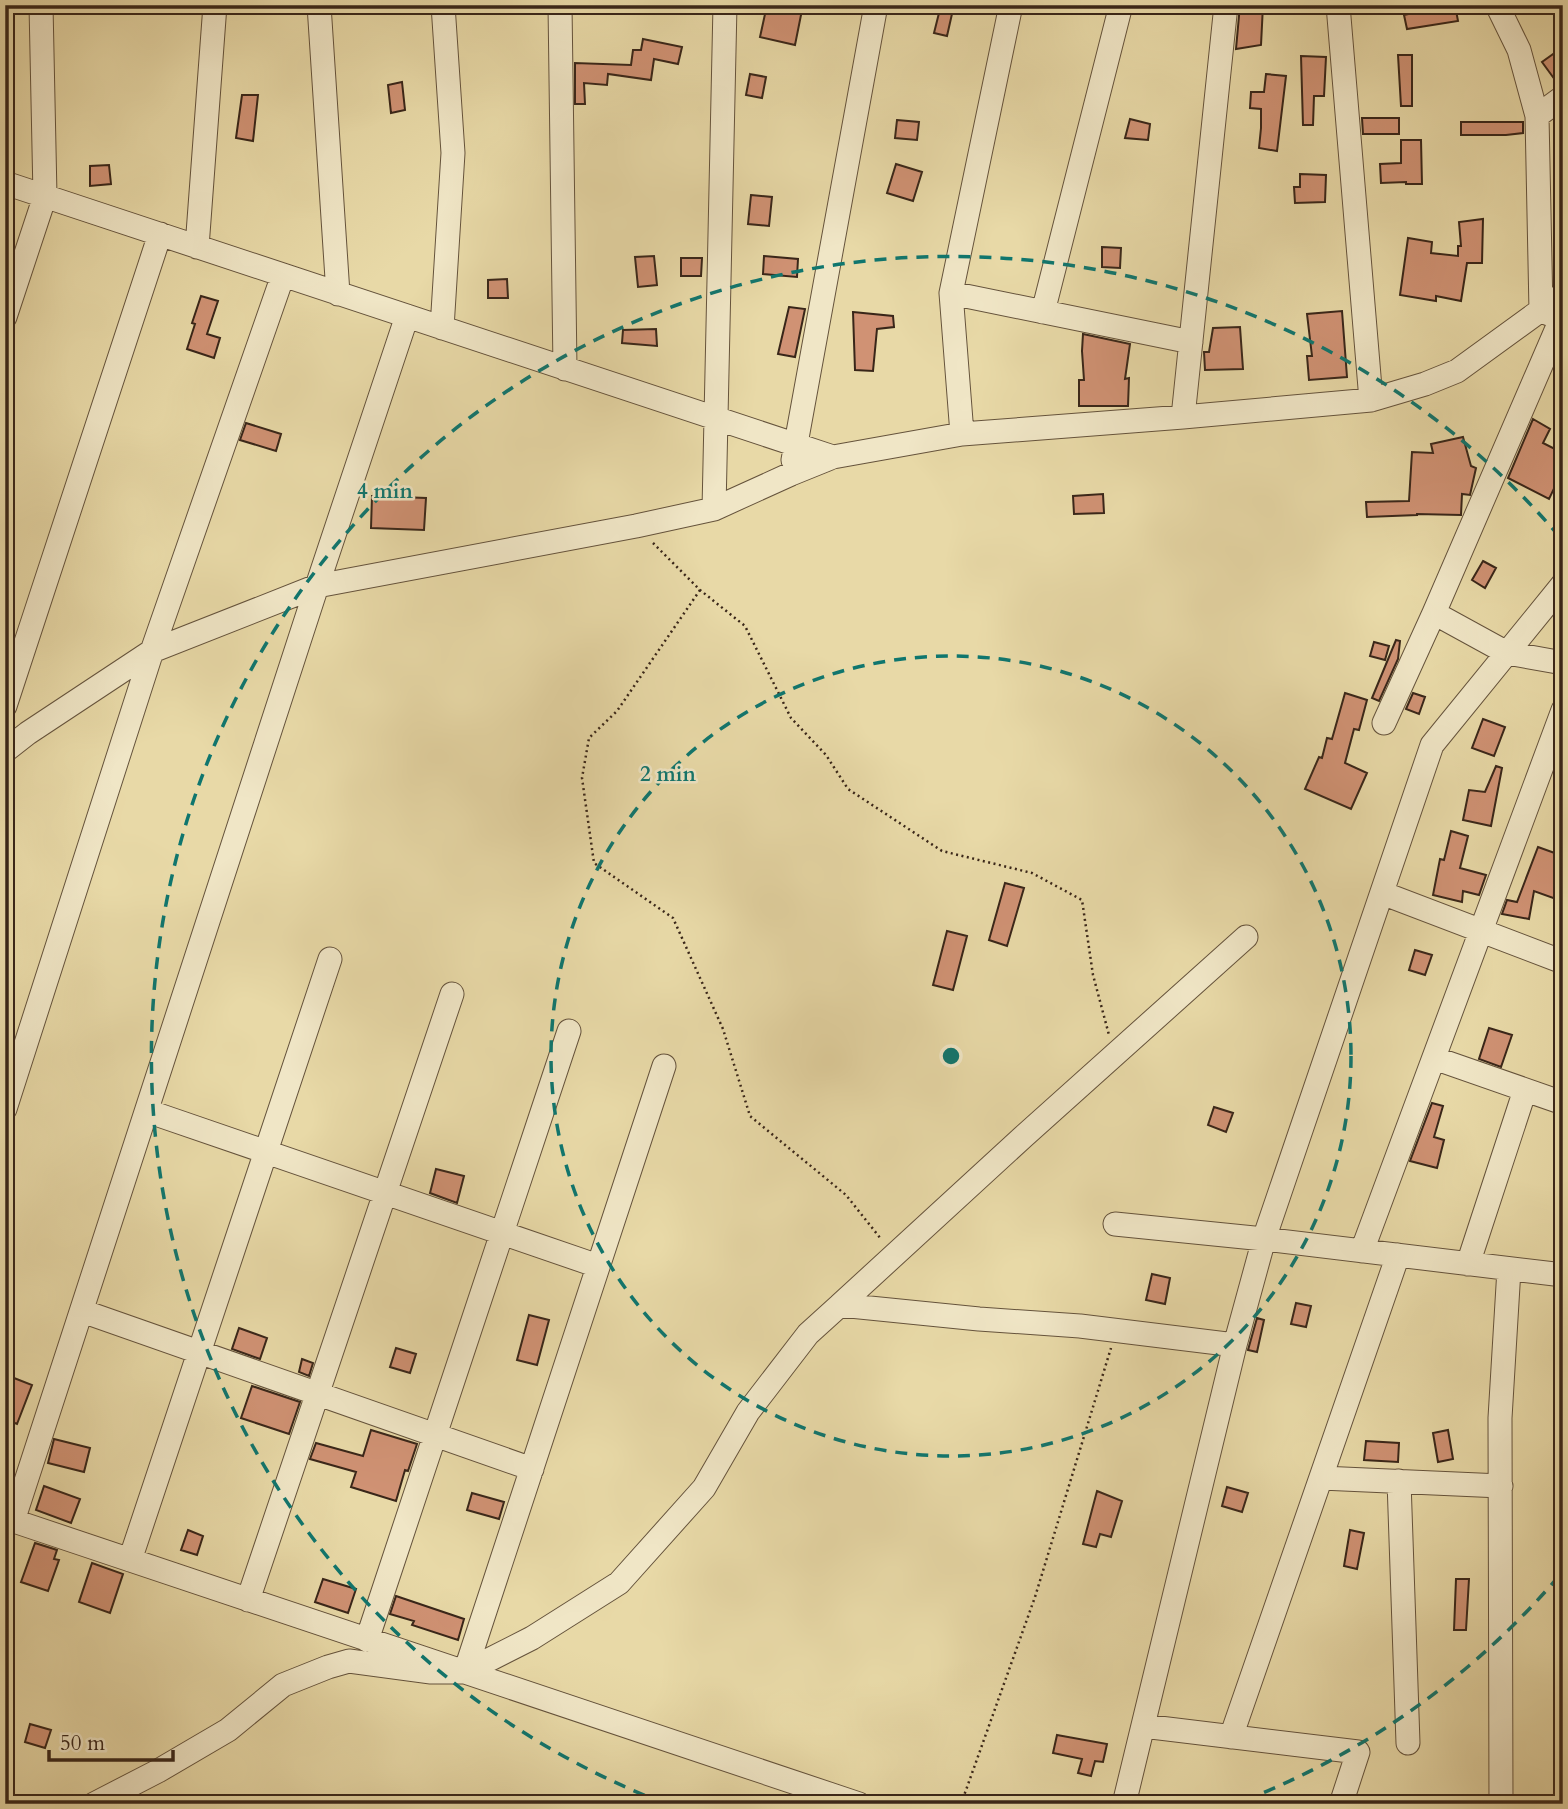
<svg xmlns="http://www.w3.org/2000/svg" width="1568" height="1809" viewBox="0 0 1568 1809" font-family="Cardo,serif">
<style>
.building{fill:#d09274;stroke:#392619;stroke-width:2}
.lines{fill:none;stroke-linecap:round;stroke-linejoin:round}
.minor-casing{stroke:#65533c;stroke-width:25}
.path{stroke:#392619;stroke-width:2.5;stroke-dasharray:2 3.5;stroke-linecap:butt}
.minor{stroke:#f0e6c6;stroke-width:23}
.ring{fill:none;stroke:#0f766e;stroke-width:3.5;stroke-dasharray:12 9}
.centre{fill:#0f766e;stroke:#f0e6c6;stroke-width:3.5}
.ring-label{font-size:21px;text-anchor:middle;font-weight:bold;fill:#0f766e;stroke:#f0e6c6;stroke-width:5;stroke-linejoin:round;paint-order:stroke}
</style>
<rect width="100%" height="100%" fill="#e8d9a7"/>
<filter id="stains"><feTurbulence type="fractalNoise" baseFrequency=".00286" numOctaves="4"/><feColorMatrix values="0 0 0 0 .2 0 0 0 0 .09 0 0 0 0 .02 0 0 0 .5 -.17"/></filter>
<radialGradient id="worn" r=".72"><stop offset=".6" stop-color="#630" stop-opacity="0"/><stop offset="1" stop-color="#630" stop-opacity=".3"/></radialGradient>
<path class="building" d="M767,5h36l-8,40 -35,-8z
M941,5h13l-7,31 -13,-3z
M1240,5h23l-2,40 -25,4z
M1412,5h43l3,16 -51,8 -3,-14 9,-2z
M643,39l39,8 -4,17 -24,-5 -3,21 -43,-6 -1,11 -23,-2 1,21h-10v-41l56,2 2,-15h8z
M1563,47v36l-5,1 -16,-22z
M1398,55h14v51h-11z
M1301,56l25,1 -2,39h-10l-1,29h-10z
M750,74l16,3 -4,21 -16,-3z
M1266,74l20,2 -9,75 -18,-3 2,-20v-19l-11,-1 1,-16h13z
M402,82l3,28 -14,3 -3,-28z
M242,95h16l-5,46 -17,-3z
M1362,118h37v16h-36z
M1130,119l20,5 -2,16 -23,-2z
M897,120l22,2 -2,18 -22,-2z
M1461,122h62v11l-17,2h-45z
M1401,140h20l1,44h-16v-2l-25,1 -1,-19 21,-1z
M896,164l26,8 -9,29 -26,-8z
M109,165l2,19 -21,2v-20z
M1300,174l26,1 -1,27 -30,1 -1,-16h6z
M751,195l21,2 -3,29 -21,-2z
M1483,219l-1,44h-15l-6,38 -25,-5v5l-36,-6 8,-57 24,4 -1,11 27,3v-10h3l-2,-24z
M1102,247l19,1 -1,20 -18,-1z
M654,256l3,29 -19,2 -3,-30z
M764,256l34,3 -1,18 -34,-3z
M681,258h21l-1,18h-20z
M507,279l1,19h-20v-18z
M201,296l17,5 -11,33 13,4 -6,20 -27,-9 8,-25 -3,-1z
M789,307l16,2 -10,48 -17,-3z
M1342,311l5,66 -38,3 -2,-24h5l-5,-42z
M853,312l40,4 1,11 -17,2 -4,42 -18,-1z
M1240,327l3,42 -38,1 -1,-18h5l4,-24z
M656,329l1,17 -35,-3 1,-13z
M1083,334l47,10 -5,35 4,-1 -1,28h-49v-26h5l-2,-29z
M1533,419l17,10 -7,14 20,10v17l-14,29 -41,-21z
M246,423l35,11 -5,17 -36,-11z
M1463,437l8,29 5,2 -6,27 -8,-1 -1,21 -44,-1v1l-50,2 -1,-15 43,-1 3,-49 21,1 -2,-9z
M1103,494l1,19 -30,1 -1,-18z
M372,496l54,2 -2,32 -53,-2z
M1483,561l13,7 -11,20 -13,-8z
M1396,640l4,1 -2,18 -19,42 -7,-3z
M1374,642l15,4 -4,14 -15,-4z
M1345,693l22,7 -8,30 -5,-1 -9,34 22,10 -16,36 -46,-20 14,-32 3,1 5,-20 5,1z
M1413,693l12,4 -6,17 -13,-5z
M1483,719l22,8 -11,29 -22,-8z
M1496,766l6,2 -11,58 -28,-6 6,-30 16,2z
M1451,831l17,5 -8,32 26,7 -7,20 -16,-4 -1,11 -29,-7 7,-36 4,1z
M1538,847l25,9v25l-7,18 -22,-8 -5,28 -27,-5 5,-14 10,2z
M1005,883l19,5 -17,58 -18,-6z
M947,931l20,5 -14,54 -20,-5z
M1415,950l17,5 -7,20 -16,-5z
M1489,1028l23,7 -11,32 -22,-8z
M1432,1103l11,3 -9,31 10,3 -7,28 -27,-7z
M1214,1107l19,6 -7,19 -18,-7z
M436,1169l28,7 -7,27 -27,-10z
M1152,1274l18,4 -5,26 -19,-4z
M1296,1303l15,3 -5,21 -15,-3z
M529,1315l20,5 -12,45 -20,-5z
M1257,1318l7,2 -7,32 -9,-2z
M239,1328l28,10 -7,21 -28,-10z
M396,1348l20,6 -6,19 -20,-6z
M302,1359l11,4 -4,13 -10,-4z
M14,1378l18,7 -15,39 -12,-5v-17z
M252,1386l48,16 -11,32 -48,-16z
M371,1430l46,14 -9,27 -3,-1 -9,31 -45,-14 5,-15 -46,-13 6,-16 47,13z
M1448,1430l5,29 -15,3 -5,-29z
M54,1439l36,9 -6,24 -36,-9z
M1366,1441l33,2 -1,19 -34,-2z
M44,1486l36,13 -9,24 -35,-13z
M1227,1487l21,6 -6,19 -20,-6z
M1097,1491l25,10 -11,36 -11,-3 -4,13 -13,-3z
M472,1493l32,9 -5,17 -32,-9z
M188,1530l15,6 -6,19 -16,-5z
M1350,1530l14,3 -7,36 -13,-3z
M35,1543l22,7 -3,9 5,1 -11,31 -27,-9z
M92,1563l31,11 -13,39 -31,-11z
M323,1579l33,10 -8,24 -33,-11z
M1456,1579h13l-3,51h-12z
M396,1596l68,23 -6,21 -46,-15 2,-4 -24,-7z
M30,1724l21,6 -6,18 -20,-6z
M1057,1735l50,9 -4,18 -8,-1 -4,15 -13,-3 4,-14 -29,-6z"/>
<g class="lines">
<defs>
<path id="minor" d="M319,5l19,289
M560,5l5,364
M1338,5l33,395
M1497,5l22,45 18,66 4,195 8,3
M1537,116l26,-19
M5,183l828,274
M197,247l18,-242
M951,293l240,49
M1043,312l78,-307
M5,317l40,-121 -4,-191
M442,328l11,-175 -10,-148
M1183,417l43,-412
M962,434l-11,-141 60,-288
M793,460l83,-455
M714,509l11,-504
M1434,613l73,40 56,10
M5,706l155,-472
M1384,723l50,-110 127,-294
M5,751l23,-18 124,-82 165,-65 319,-60 78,-17 77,-35 42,-17 129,-23 221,-17 188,-17 54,-16 32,-13 106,-77
M1382,893l181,69
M1434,1058l129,45
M5,1109l147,-458 131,-376
M147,1111l451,155
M1115,1224l149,15 299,36
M1362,1251l201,-541
M1468,1264l57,-174
M840,1305l183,-168 223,-200
M82,1311l450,158
M1321,1478l180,8
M1399,1481l9,262
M5,1518l854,286
M13,1521l304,-935 90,-270
M130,1560l200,-601
M248,1600l204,-606
M367,1640l202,-609
M465,1672l199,-606
M1143,1726l215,26 -17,52
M1231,1737l167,-482
M94,1804l64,-33 70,-41 55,-45 45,-18 21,-6 82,11h34l67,-34 87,-55 85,-95 44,-76 60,-78 32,-29 139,14 101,7 155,19
M1124,1804l111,-459 29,-106 168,-494 131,-161
M1501,1804l-1,-386 9,-149"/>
</defs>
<use href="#minor" class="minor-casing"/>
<path class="path" d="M653,543l47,47 45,36 46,92 35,37 22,34 94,62 90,22 50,27 11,75 16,60
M700,590l-83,121 -28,27 -7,40 12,85 79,55 50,111 27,87 96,79 35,44
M961,1804l74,-207 76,-249"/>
<use href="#minor" class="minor"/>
</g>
<g class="ring">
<circle cx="951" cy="1056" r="400"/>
<path d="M1559 1576A800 800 0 0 1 1238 1803M664 1803A800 800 0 1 1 1559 536"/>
</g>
<circle cx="951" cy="1056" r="10" class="centre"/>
<g class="ring-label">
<text x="385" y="498">4 min</text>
<text x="668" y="781">2 min</text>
</g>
<rect width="1568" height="1809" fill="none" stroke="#e8d9a7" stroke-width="28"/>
<rect x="7" y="7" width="1554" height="1795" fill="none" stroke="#392619" stroke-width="3.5"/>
<rect x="14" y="14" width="1540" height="1781" fill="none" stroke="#392619" stroke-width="2"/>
<path d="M49 1750v10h124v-10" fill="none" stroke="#392619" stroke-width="3.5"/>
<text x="60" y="1750" font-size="21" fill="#392619" stroke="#f0e6c6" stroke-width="5" paint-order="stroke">50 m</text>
<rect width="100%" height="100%" filter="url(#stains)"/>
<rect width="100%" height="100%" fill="url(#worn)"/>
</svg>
